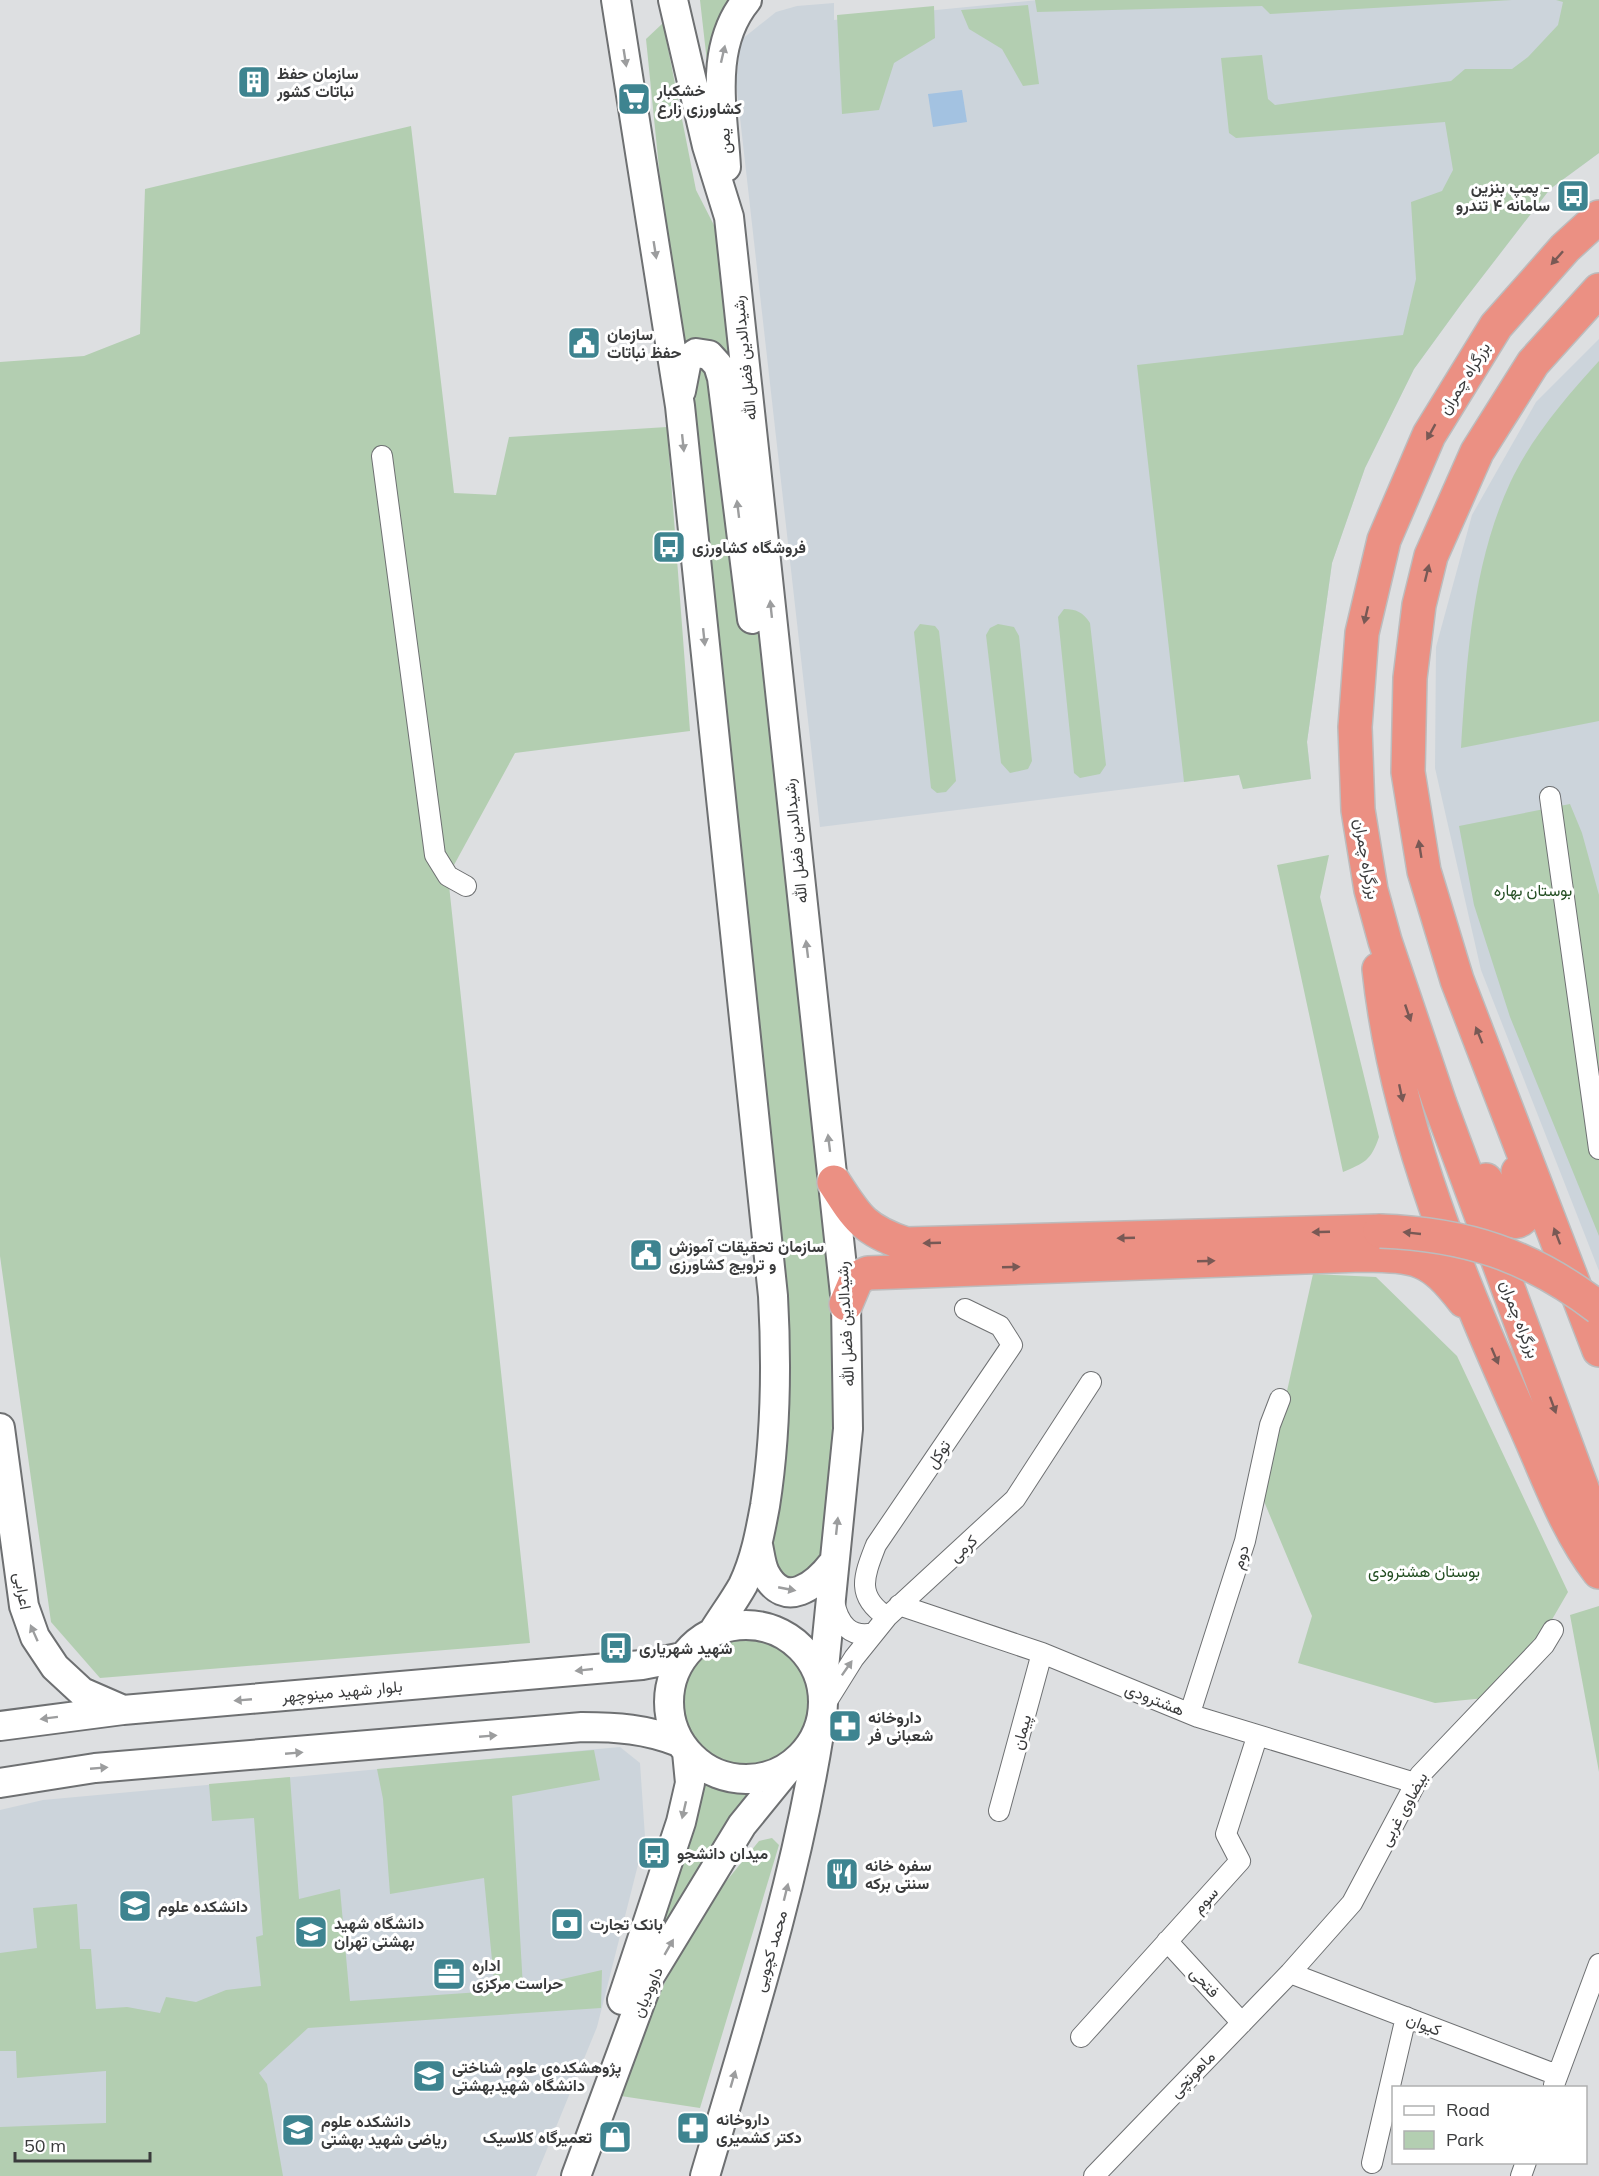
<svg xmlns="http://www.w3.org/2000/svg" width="1599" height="2176" viewBox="0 0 1599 2176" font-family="Mulish,Vazirmatn,sans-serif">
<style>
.built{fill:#ccd4db}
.green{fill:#b3ceb1}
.water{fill:#a3c2e1}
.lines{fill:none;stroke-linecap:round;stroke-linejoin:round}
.street-casing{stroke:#6e7072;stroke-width:22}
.secondary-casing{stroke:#6e7072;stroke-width:32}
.highway-casing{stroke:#bcbcbd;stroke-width:36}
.street{stroke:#fff;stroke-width:20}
.secondary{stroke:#fff;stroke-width:28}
.highway{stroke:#eb9083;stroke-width:33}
.highway-bridge-casing{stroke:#bcbcbd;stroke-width:36;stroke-linecap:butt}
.highway-bridge{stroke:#eb9083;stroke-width:33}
.oneway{fill:#9c9d9e}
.oneway2{fill:#785955}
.labels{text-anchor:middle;stroke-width:6;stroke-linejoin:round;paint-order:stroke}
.poi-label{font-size:16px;font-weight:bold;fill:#3a3b3c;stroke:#fff;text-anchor:start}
.street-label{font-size:16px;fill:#3a3b3c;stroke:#fff}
.park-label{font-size:16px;fill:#224d21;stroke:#fff}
</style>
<rect width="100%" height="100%" fill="#dddfe1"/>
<path class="built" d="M1038,0h561v153l-49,36 -88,114 -48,66 -49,99 -33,95 -25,179 4,37 -68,10 -4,-14 -419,52 -84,-745 5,-42 35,-28 21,-6 37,-3v17z
M1599,339v932l-118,-301 -46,-202 1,-121 36,-132 64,-113z
M620,1747l20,16 5,74 -48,190 -61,149h-536v-366l43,-10z"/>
<path class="green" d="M700,0h38l-24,124z
M1035,0h477l-242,14 -8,-8 -225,6z
M1556,0h43v153l-49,36 -88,114 -48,66 -49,99 -33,95 -25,179 4,37 -68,10 -4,-14 -55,7 -47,-417 266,-30 13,-56 -5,-77 31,-11 11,-21 -8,-48 -209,16 -7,-5 -8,-75 41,-3 6,44 7,6 176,-24 14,-12h47l16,-12 30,-32 5,-23z
M1028,5l11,79 -16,2 -21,-37 -33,-20 -8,-19z
M934,6l1,32 -41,25 -15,47 -37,4 -5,-99z
M663,23l33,167 25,49 111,995 8,182 -14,140 -25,25 -28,-7 -8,-29 13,-74 -95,-1065 -37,-367z
M411,126l43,367 42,2 13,-58 158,-10 23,304 -175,22 -67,123 82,767 -430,35 -49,-56 -51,-366v-894l84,-6 56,-22 5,-145z
M1599,361v360l-138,27c6,-89 11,-183 49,-265 21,-45 56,-86 89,-122z
M1064,609c12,0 19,3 26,14l16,142 -6,9 -20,4 -6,-5 -16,-156z
M920,624l15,2 4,5 17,150 -10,11 -9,1 -6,-5 -17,-156z
M998,624l16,3 5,9 13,125 -4,8 -18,4 -9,-10 -15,-128 4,-7z
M1570,804l12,29 17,62v341l-89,-219 -36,-112 -15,-79z
M1329,855l-9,42 59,240c-8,24 -15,26 -36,35l-66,-307z
M1313,1274l63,3 81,79 111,236 -25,43 -58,63 -50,5 -137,-40 14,-47 -49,-117z
M1599,1606v166l-29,-157z
M681 1701a65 65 0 1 1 130 0a65 65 0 1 1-130 0Z
M594,1750l6,30 -88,16 11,192 79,-18 -1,38 -293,20 -49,45 8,11 16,92h-283v-49l106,-4v-52l-89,7 -1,-27h-16v-98l37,-5 -4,-40 44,-4 3,45h11l5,60 31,-2 33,6 6,-16 30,5 30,-12 35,-4 -5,-49 7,-2 -9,-117 -42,3 -3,-37 81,-7 9,122 41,-10 10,112 145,-10 -11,-113 -94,16 -7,-95 -6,-30z
M700,1775c25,19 34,17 64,12l-111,162z
M772,1838l7,7 -79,263 -79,-12 37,-100 44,-85 57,-70z"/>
<path class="water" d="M962,90l5,32 -34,5 -5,-33z"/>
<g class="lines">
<defs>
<path id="street" d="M382,456l53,399 13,21 18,10
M1550,797l49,352
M834,1601c4,22 16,38 40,32
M899,1605l143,48 156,64 217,66
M887,1617c-32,-21 -23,-41 -11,-72l136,-200 -12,-19 -35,-17
M824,1706l30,-48 33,-41 128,-118 76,-117
M1190,1713l55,-172 25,-116 10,-26
M999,1811l43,-158
M1167,1941l75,82
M1290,1973l267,102
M1081,2037l159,-176 -14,-27 31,-97
M1554,2085l45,-121
M1372,2163l34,-146
M1094,2176l196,-203 62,-70 68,-128 124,-130 9,-15
M1521,2176l5,-14"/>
<path id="secondary" d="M616,0l64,406 93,890c4,72 3,140 -8,210 -5,27 -10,54 -22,79 -9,16 -20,31 -30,47
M673,0l34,146 22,71 117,1087 2,125 -26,259
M726,167c-3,-56 -18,-120 21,-167
M681,391l6,-31 9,-7 13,2 9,10 4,13 30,241
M0,1428l24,178 11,31 20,30 27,25 39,17
M758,1545c2,9 3,20 7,28 20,38 51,12 68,-10
M669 1702a77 77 0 1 1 154 0a77 77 0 1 1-154 0Z
M0,1726l123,-16 519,-45 41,-8
M0,1783l95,-15 487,-41c35,0 64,2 97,15
M622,2000l59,-178 9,-39 -3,-31
M576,2176l74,-200 92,-151 48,-59
M705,2176c43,-146 90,-291 114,-442"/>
<path id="highway" d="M1599,217l-34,31 -69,78 -67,109 -45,105 -22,93 -7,94 3,83 13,80 14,51 55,163 159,430
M1599,290l-66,73 -56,89 -46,104 -12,49 -9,73 -2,94 16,99 33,109 142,370
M1379,969c17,161 83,315 148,461 21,47 40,101 72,142
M1486,1180c6,13 24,64 42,30l-10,-38
M834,1182c23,36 30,48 72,62l474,-13
M846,1304l11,-26 11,-5 494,-18c56,1 68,2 102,46"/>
</defs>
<use href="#street" class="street-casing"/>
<use href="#secondary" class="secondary-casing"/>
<use href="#highway" class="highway-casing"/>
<use href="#street" class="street"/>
<use href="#secondary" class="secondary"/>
<use href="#highway" class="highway"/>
<defs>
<path id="highway-bridge" d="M1380,1231c86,3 150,24 219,77"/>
</defs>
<use href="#highway-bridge" class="highway-bridge-casing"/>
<use href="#highway-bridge" class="highway-bridge"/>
</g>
<defs><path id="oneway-solid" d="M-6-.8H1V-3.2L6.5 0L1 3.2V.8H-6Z" transform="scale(1.5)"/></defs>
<g class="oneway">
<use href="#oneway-solid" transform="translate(723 54) rotate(-77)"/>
<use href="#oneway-solid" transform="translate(625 58) rotate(81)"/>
<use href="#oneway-solid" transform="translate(655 250) rotate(81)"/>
<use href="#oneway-solid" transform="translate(683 443) rotate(84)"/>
<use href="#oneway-solid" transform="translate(738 509) rotate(-97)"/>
<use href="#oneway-solid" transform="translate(771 609) rotate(-96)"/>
<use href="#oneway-solid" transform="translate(704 637) rotate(84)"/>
<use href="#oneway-solid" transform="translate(807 949) rotate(-97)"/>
<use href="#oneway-solid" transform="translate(829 1143) rotate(-97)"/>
<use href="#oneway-solid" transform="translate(837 1526) rotate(-84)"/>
<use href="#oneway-solid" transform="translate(787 1589) rotate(11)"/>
<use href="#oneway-solid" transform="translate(34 1633) rotate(-114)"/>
<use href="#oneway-solid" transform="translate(847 1668) rotate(-55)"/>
<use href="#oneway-solid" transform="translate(584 1670) rotate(174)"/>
<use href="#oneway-solid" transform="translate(243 1700) rotate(175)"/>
<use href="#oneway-solid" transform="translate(49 1718) rotate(173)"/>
<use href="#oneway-solid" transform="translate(488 1736) rotate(-5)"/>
<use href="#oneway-solid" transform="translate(294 1753) rotate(-5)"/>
<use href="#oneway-solid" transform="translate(99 1768) rotate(-5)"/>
<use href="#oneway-solid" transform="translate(684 1810) rotate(103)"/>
<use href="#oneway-solid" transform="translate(786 1892) rotate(-76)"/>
<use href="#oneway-solid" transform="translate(669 1947) rotate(-60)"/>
<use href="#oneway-solid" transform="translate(733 2079) rotate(-74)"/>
</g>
<g class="oneway2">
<use href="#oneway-solid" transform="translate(1557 258) rotate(132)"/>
<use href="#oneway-solid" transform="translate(1431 432) rotate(119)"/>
<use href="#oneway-solid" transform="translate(1427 573) rotate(-76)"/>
<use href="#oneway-solid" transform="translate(1366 615) rotate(103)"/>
<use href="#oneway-solid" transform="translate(1420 849) rotate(-99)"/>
<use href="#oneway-solid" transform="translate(1408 1013) rotate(71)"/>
<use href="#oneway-solid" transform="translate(1479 1035) rotate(-112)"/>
<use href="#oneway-solid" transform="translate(1401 1093) rotate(78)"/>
<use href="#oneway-solid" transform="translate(1321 1232) rotate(178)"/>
<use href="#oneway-solid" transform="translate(1412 1233) rotate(-174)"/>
<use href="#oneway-solid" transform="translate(1557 1236) rotate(-111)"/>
<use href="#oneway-solid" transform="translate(1126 1238) rotate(178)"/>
<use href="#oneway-solid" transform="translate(932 1243) rotate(178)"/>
<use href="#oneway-solid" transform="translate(1206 1261) rotate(-2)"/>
<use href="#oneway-solid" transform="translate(1011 1267) rotate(-2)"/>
<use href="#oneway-solid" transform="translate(1495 1356) rotate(67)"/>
<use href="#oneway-solid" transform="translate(1553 1405) rotate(70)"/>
</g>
<defs>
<symbol id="building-square" viewBox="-11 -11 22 22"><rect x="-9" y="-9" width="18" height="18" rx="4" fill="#3e8490" stroke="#fff"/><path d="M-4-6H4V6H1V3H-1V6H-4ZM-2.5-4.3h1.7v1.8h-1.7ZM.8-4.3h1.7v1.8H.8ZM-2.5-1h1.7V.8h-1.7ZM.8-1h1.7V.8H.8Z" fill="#fff"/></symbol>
<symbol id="supermarket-square" viewBox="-11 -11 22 22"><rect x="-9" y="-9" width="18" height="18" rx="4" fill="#3e8490" stroke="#fff"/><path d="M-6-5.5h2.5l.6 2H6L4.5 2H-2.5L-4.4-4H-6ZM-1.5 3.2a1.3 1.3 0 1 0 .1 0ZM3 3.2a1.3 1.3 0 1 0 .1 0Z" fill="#fff"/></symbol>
<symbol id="bus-square" viewBox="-11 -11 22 22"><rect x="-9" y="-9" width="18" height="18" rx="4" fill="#3e8490" stroke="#fff"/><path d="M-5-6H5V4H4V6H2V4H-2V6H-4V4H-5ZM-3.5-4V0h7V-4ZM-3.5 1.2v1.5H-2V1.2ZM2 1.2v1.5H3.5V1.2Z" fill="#fff"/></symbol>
<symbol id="civic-square" viewBox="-11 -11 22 22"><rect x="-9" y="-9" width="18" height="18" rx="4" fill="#3e8490" stroke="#fff"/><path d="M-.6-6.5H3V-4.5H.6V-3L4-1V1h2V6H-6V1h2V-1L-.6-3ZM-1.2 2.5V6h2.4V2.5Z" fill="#fff"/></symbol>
<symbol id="pharmacy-square" viewBox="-11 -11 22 22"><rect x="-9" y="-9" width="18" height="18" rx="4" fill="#3e8490" stroke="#fff"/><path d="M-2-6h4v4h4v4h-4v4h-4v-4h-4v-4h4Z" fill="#fff"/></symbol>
<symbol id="restaurant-square" viewBox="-11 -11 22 22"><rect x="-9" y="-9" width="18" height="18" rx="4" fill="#3e8490" stroke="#fff"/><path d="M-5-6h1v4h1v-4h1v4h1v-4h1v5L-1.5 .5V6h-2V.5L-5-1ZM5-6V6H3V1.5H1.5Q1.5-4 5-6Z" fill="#fff"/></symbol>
<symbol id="university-square" viewBox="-11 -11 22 22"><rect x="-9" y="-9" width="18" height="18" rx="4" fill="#3e8490" stroke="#fff"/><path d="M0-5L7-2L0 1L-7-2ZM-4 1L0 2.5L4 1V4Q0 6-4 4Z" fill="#fff"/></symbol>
<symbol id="bank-square" viewBox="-11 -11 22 22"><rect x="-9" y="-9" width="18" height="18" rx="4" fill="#3e8490" stroke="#fff"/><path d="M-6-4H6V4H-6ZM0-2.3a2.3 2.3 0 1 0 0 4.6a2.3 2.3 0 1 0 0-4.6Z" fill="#fff"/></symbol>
<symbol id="office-square" viewBox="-11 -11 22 22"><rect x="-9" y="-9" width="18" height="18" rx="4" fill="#3e8490" stroke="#fff"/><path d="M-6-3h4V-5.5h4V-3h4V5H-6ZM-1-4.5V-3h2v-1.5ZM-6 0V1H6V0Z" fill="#fff"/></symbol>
<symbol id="shop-square" viewBox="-11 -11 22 22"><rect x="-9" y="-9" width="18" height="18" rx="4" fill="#3e8490" stroke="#fff"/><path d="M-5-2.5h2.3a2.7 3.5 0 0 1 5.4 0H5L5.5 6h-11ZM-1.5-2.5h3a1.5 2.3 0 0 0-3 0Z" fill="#fff"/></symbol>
</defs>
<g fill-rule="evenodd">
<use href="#building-square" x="235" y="63" width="38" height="38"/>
<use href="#supermarket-square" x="615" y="80" width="38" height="38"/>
<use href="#bus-square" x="1554" y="177" width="38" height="38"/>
<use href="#civic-square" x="565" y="324" width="38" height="38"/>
<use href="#bus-square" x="650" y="528" width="38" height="38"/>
<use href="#civic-square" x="627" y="1236" width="38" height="38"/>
<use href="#bus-square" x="597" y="1629" width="38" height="38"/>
<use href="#pharmacy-square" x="826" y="1707" width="38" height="38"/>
<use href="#bus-square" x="635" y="1834" width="38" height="38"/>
<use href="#restaurant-square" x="823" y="1855" width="38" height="38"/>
<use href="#university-square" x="116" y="1887" width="38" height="38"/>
<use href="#bank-square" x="548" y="1905" width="38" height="38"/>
<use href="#university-square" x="292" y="1913" width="38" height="38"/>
<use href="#office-square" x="430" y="1955" width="38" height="38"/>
<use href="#university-square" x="410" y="2057" width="38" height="38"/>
<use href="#pharmacy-square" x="674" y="2109" width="38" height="38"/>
<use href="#university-square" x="279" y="2111" width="38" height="38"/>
<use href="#shop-square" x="596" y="2118" width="38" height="38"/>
</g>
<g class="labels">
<g class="poi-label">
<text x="277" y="79">سازمان حفظ<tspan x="277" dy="18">نباتات کشور</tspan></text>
<text x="657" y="96">خشکبار<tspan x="657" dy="18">کشاورزی زارع</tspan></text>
<text x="1550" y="193" text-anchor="end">پمپ بنزین -<tspan x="1550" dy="18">سامانه ۴ تندرو</tspan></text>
<text x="607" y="340">سازمان<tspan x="607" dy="18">حفظ نباتات</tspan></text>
<text x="692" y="553">فروشگاه کشاورزی</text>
<text x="669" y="1252">سازمان تحقیقات آموزش<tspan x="669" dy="18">و ترویج کشاورزی</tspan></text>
<text x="639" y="1654">شهید شهریاری</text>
<text x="868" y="1723">داروخانه<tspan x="868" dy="18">شعبانی فر</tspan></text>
<text x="677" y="1859">میدان دانشجو</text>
<text x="865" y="1871">سفره خانه<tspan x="865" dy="18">سنتی برکه</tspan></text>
<text x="158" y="1912">دانشکده علوم</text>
<text x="334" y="1929">دانشگاه شهید<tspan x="334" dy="18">بهشتی تهران</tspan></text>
<text x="590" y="1930">بانک تجارت</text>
<text x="472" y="1971">اداره<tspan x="472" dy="18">حراست مرکزی</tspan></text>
<text x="452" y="2073">پژوهشکده‌ی علوم شناختی<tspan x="452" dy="18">دانشگاه شهیدبهشتی</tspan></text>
<text x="716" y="2125">داروخانه<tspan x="716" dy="18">دکتر کشمیری</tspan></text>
<text x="321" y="2127">دانشکده علوم<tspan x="321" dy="18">ریاضی شهید بهشتی</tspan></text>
<text x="592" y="2143" text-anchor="end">تعمیرگاه کلاسیک</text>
</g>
<g class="street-label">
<text transform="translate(724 141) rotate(-93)" y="6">یمن</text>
<text transform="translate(744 358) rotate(-96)" y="6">رشیدالدین فضل الله</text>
<text transform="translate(1464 378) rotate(-58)" y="6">بزرگراه چمران</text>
<text transform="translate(795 841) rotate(-96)" y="6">رشیدالدین فضل الله</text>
<text transform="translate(1367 859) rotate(80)" y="6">بزرگراه چمران</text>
<text transform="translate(1520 1319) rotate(69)" y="6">بزرگراه چمران</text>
<text transform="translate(845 1324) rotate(-93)" y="6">رشیدالدین فضل الله</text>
<text transform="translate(938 1454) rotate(-56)" y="6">توکل</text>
<text transform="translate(963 1548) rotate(-42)" y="6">کرمی</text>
<text transform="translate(1240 1557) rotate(-73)" y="6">دوم</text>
<text transform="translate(23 1591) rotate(80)" y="6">اعرابی</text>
<text transform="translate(342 1691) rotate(-5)" y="6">بلوار شهید مینوچهر</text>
<text transform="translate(1155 1699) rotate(22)" y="6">هشترودی</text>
<text transform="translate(1021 1732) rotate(-75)" y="6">پیمان</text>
<text transform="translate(1403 1809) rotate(-61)" y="6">بیضاوی غربی</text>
<text transform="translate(1205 1900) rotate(-48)" y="6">سوم</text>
<text transform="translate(770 1951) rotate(-74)" y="6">محمد کچویی</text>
<text transform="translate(1205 1982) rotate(48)" y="6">فتحی</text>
<text transform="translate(647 1992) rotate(-66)" y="6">داوودیان</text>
<text transform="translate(1424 2024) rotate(21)" y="6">کیوان</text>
<text transform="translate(1192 2074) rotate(-46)" y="6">ماهوتچی</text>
</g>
<g class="park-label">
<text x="1533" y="896">بوستان بهاره</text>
<text x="1424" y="1577">بوستان هشترودی</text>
</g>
</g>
<rect x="1392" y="2086" width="195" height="78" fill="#ffffff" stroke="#b0b1b1" stroke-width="1.5"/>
<rect x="1404" y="2106" width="30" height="9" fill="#ffffff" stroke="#b0b1b1" stroke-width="1.5"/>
<text x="1446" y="2116" font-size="18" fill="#3a3b3c">Road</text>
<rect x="1404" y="2131" width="30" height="18" fill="#b3ceb1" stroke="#b0b1b1" stroke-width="1.5"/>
<text x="1446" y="2146" font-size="18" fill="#3a3b3c">Park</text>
<path d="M15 2152v9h135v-9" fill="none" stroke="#3a3b3c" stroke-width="3"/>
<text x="24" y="2152" font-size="18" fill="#3a3b3c" stroke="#ffffff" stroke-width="4.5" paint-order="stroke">50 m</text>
</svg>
